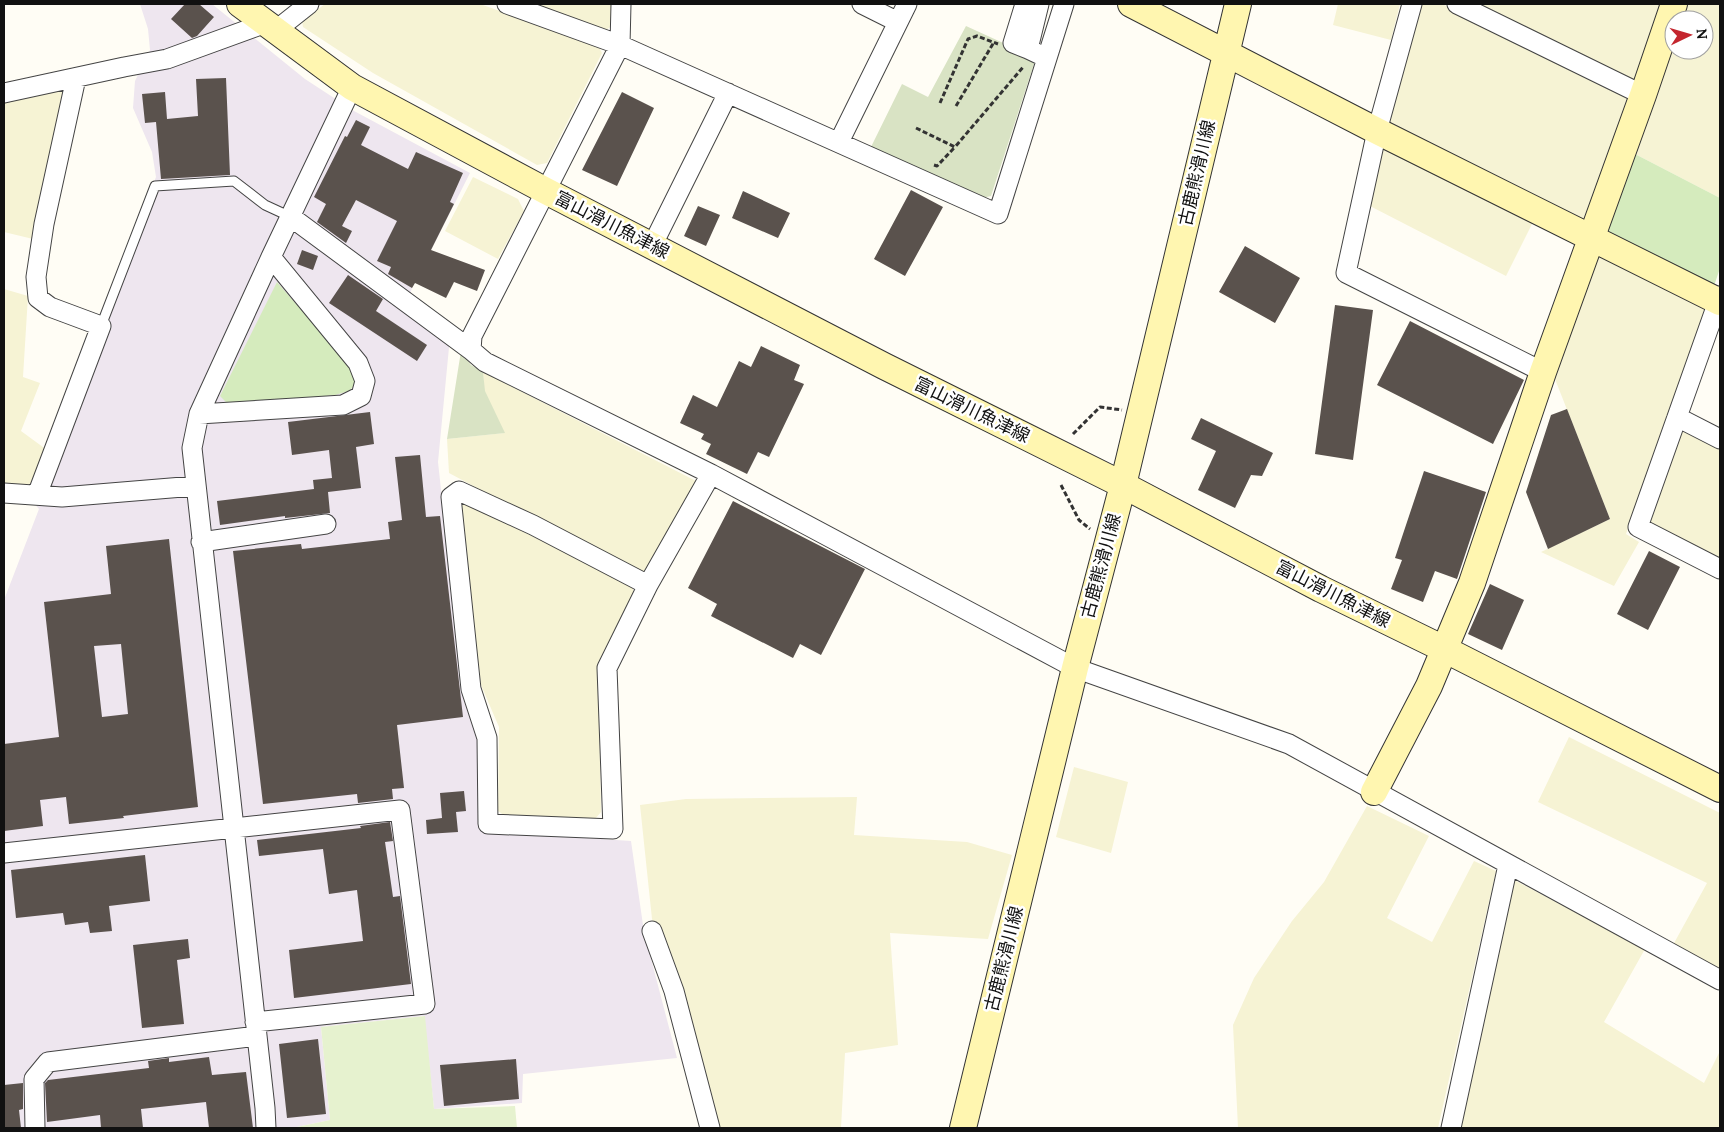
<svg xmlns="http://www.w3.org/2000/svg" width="1724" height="1132" viewBox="0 0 1724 1132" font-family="Lora,'Noto Sans JP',serif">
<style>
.industrial{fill:#eee6ef}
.farmland{fill:#f6f3d4}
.green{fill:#d5ebbd}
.cemetery{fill:#d9e3c4}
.pitch{fill:#e6f2cf}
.building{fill:#5a524d;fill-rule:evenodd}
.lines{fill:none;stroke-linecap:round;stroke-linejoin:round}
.lane-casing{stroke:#444;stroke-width:11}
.street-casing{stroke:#444;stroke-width:21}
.secondary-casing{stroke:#333;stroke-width:28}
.path{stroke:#333;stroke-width:3;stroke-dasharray:5 2.5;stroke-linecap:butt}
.lane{stroke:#fff;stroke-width:9}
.street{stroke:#fff;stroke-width:19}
.secondary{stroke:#fff6b0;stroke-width:26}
.labels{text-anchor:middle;stroke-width:5;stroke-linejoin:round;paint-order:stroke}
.street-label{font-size:18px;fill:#111;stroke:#fff}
</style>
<rect width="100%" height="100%" fill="#fffdf5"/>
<path class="industrial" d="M140,4h72l93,75 49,32 116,62 -58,115 -6,18 44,31 -12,125 26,239 14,36 4,94 149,10 13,91 33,126 -154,16 -1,29 -88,6 -10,-93 -103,11 9,93 -38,8h-288v-528l35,-91 -7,-8 30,-90 94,-234 -4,-25 -19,-44 2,-27 15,-31 -2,-21z"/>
<path class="farmland" d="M325,4h155l118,41 4,8 -55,110 -10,2 -164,-92 -70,-46 -1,-6z
M529,4h83v22l-8,5z
M1338,4h62l-9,36 -58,-15z
M1418,4h24l184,90 3,9 -41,114 -10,7 -188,-96 -4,-11z
M1474,4h190l-26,74 -12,2z
M1685,4h35v194l-85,-44 39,-116v12h30v-30h-24z
M60,88l4,3 -31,148 -29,-7v-132z
M1387,148l146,74 -27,54 -138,-71 13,-54z
M473,177l45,22 6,12 -26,48 -53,-28z
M1599,254l106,55 -79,225 13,8 -25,44 -73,-34 69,-33 -57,-145z
M4,289l24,7 -5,81 17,6 -19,48 26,19 -17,37 -26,-4z
M483,372l213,109 -51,90 -8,2 -188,-100 -2,-34 57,-6 -20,-43z
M1681,429l39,20v113l-74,-38z
M464,502l168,84 2,7 -36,70 3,149 -6,7 -90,-3 -7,-5 1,-84 -18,-42 -21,-175z
M1569,737l151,76v156l-47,-24 34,-62 -169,-81z
M1074,767l54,15 -17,71 -55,-16z
M857,797l-3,38 113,7 45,13 -24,84 -98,-6 8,112 -53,8 -4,75h-128l-56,-197 -5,-12 -12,-114 46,-6z
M1367,806l62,30 -42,82 45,24 42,-81 22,10 -58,257h-200l-5,-103 21,-47 38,-57 32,-39z
M1514,880l131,69 -41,73 100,61 16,-32v77h-261z"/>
<path class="green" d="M1635,154l85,44v70l-7,21 -108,-55z
M277,282l78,90 2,11 -8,8 -14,4 -105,11 -10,-10z"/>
<path class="cemetery" d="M966,26l70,32 -45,138 -9,2 -112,-49 32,-65 26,13z
M461,351l10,14 12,7 2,19 20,42 -58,6z"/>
<path class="pitch" d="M425,1016l9,93 81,-3 2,22h-225l38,-8 -9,-93z"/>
<path class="building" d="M185,4h14l15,13 -17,19 -5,2 -21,-19z
M226,78l4,97 -69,4 -5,-57 -11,1 -3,-29 23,-2 2,27 31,-3 -2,-37z
M622,92l32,16 -37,78 -35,-16z
M356,120l14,7 -9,18 47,24 8,-17 47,21 -13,29 4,2 -23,46 54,20 -8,21 -23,-9 -8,16 -31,-15 -3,5 -24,-14 3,-7 -14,-6 20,-40 -41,-21 -14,26 10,5 -6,12 -29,-21 9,-18 -12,-7 31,-61 2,1z
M911,190l32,17 -38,69 -31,-17z
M743,191l47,22 -12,25 -46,-20z
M698,206l22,9 -14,31 -22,-10z
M1245,246l55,32 -25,45 -56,-31z
M302,250l16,6 -5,14 -16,-6z
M348,275l35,24 -7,12 51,34 -10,16 -88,-58z
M1335,305l38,5 -20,150 -38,-6z
M1410,321l114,59 -31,64 -116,-59z
M761,346l39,19 -6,15 10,4 -35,73 -11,-5 -11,22 -41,-20 5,-10 -10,-5 3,-5 -24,-11 13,-28 24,12 22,-46 12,6z
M1567,409l43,110 -62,30 -22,-57 25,-77z
M370,412l4,32 -18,3 5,41 -33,4 2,21 -45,5v-2l-65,9 -3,-24 97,-12 -1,-9 19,-2 -3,-28 -37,5 -4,-33z
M1201,418l72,35 -11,23 -11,-1 -16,33 -37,-18 18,-39 -25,-12z
M420,455l6,62 14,-1 23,201 -66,8 7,63 -12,1 1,10 -35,4 -1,-9 -94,10 -30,-253 68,-7 1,5 88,-10 -2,-17 14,-2 -7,-63z
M1424,471l62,21 -29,87 -22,-8 -12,31 -32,-13 11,-29 -7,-2z
M733,501l132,68 -44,86 -21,-11 -7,14 -82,-42 6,-12 -29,-16z
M169,539l29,268 -75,9 1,2 -55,6 -3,-27 -26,3 3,26 -39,5v-87l55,-7 -15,-135 67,-8 -5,-48zM121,644l7,70 -26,3 -8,-71z
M1649,551l31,16 -32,63 -31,-16z
M1490,584l34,16 -22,50 -34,-16z
M464,791l2,20 -10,1 2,20 -31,2 -1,-14 16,-2 -2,-25z
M390,822l3,19 -8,1 8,55 7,-1 11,88 -117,14 -5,-48 74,-9 -6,-51 -28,4 -6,-45 -64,7 -2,-16 104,-12 -1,-2z
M145,855l5,46 -41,5 3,25 -22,2 -2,-11 -23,3 -2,-12 -47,5 -5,-48z
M188,939l2,19 -13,2 7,64 -42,4 -9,-83z
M318,1039l8,75 -39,4 -8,-74z
M209,1057l3,18 34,-3 7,56h-44l-3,-26 -65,7 2,19h-42l-1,-13 -53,7 -2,-39 3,-3 101,-12 -1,-7 21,-3v4z
M516,1059l3,40 -75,7 -4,-41z
M23,1083v26l-4,1 2,18h-17v-43z"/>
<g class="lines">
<defs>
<path id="lane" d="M101,326l54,-140 79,-5 31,24 26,12"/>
<path id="street" d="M507,4l113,41 378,169 66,-210
M621,4l-1,41 -148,291 -1,14 14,12 226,112 364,194 214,76 431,236
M862,4l36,18
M1025,4l-12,39 15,6
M1039,4l-11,45 19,9
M1412,4l-35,127 -31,142 197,99
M1457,4l186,91
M275,31l34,-27
M4,93l120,-26 43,-8 99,-36
M839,142l68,-138
M291,217l180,133
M652,246l76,-153
M1720,296l-82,231 82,42
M199,414l144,-9 18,-9 4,-15 -7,-18 -87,-106
M1677,417l43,22
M4,493l58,4 133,-11
M37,495l64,-169 -51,-19 -12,-9 -2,-21 8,-53 32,-146
M201,542l125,-18
M648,585l-115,-60 -74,-34 -8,6 20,192 16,49 1,86 125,5 -6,-161 41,-83 63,-111
M4,853l396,-43 25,194 -170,18
M652,931l22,60 36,137
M35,1128l-1,-49 14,-17 209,-26
M266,1128l-1,-20 -73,-660 7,-34 72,-157 81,-170
M1451,1128l57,-263"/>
<path id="secondary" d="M240,4l112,83 194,104 338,175 239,119 198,104 123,60 276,140
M1131,4l246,127 343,171
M1374,792l55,-106 43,-103 71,-211 100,-277 31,-91
M963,1128l112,-460 48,-183 115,-481"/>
</defs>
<use href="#lane" class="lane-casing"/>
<use href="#street" class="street-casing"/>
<use href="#secondary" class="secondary-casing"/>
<path class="path" d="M940,103l28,-64 9,-3 21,8
M956,106l38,-64
M916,128l39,19 69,-81
M934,165l3,1 18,-19
M1073,434l27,-27 22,3
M1061,485l18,35 11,9"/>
<use href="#lane" class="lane"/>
<use href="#street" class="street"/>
<use href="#secondary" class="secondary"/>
</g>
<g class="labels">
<g class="street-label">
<text transform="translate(1197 173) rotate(-77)" y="6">古鹿熊滑川線</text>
<text transform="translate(612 225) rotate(27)" y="6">富山滑川魚津線</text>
<text transform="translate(972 410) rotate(26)" y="6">富山滑川魚津線</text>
<text transform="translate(1101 566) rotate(-75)" y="6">古鹿熊滑川線</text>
<text transform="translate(1333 594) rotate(27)" y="6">富山滑川魚津線</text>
<text transform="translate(1004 959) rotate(-76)" y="6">古鹿熊滑川線</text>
</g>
</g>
<rect width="1724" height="1132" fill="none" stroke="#111111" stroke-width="10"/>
<g transform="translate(1689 35) rotate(85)"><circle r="24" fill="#ffffff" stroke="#a0a0a0"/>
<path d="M0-4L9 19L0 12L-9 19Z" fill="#c4262e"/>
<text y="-8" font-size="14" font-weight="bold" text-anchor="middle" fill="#111111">N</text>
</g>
</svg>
